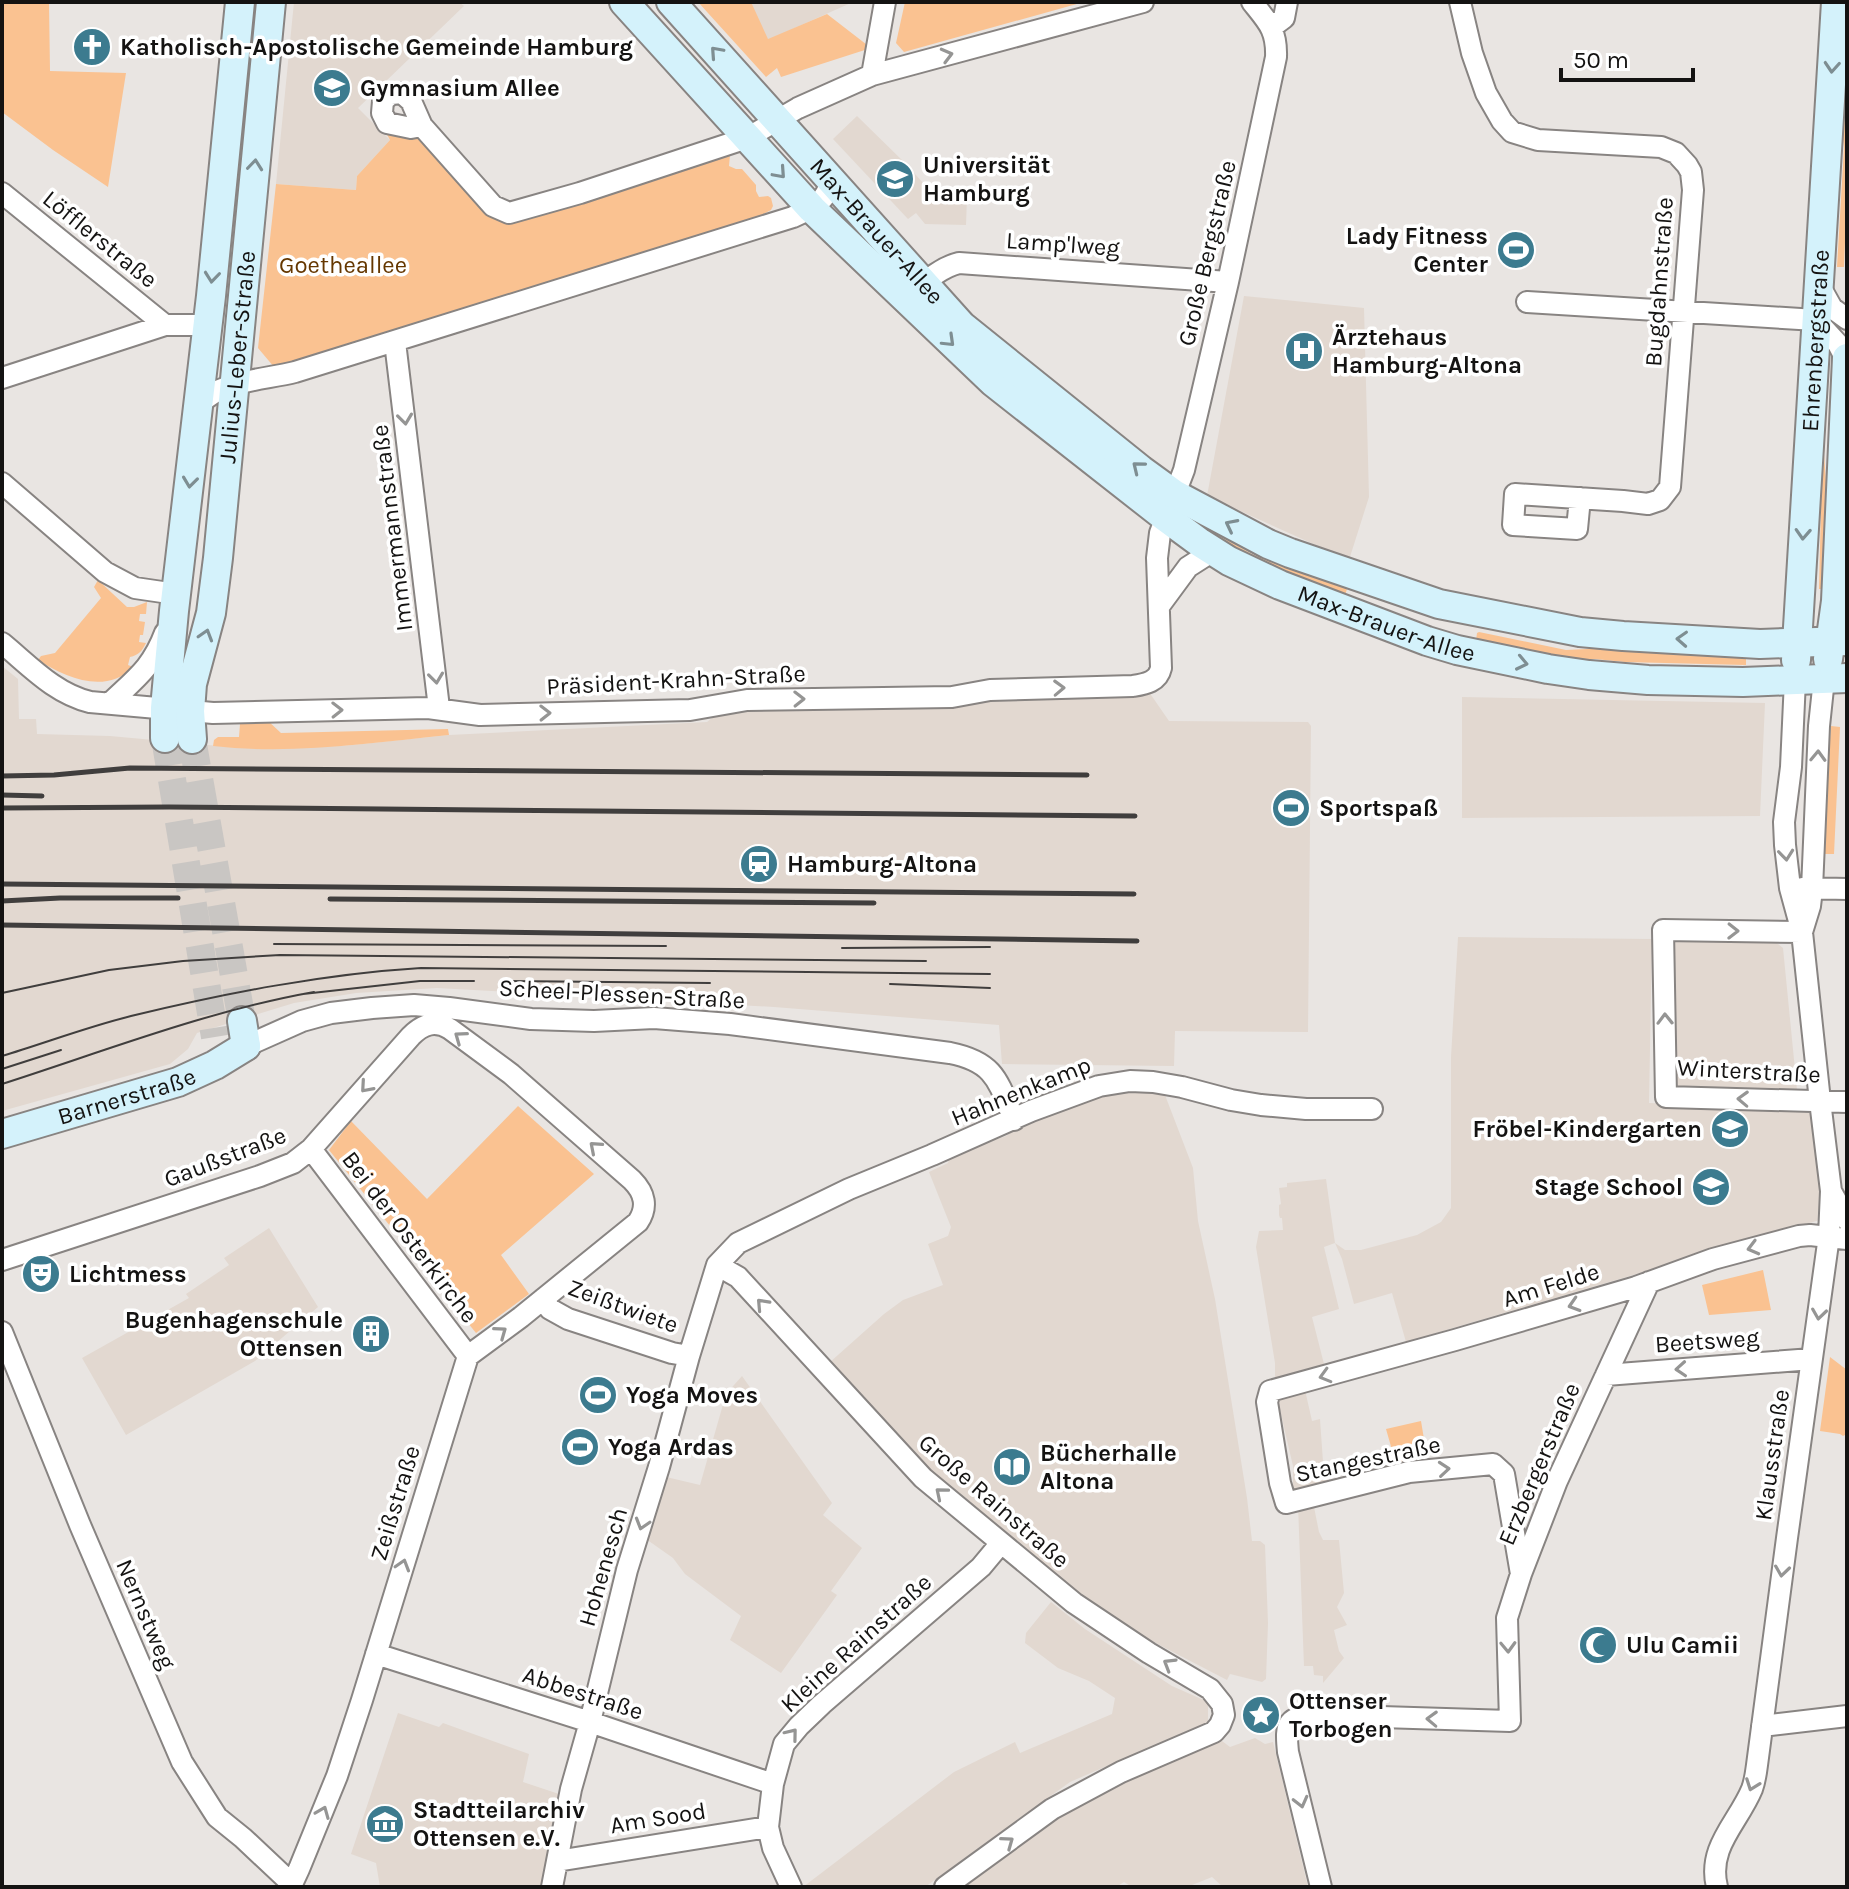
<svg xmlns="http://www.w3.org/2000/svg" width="1849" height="1889" viewBox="0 0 1849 1889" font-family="Karla,sans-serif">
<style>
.built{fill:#e2d8d0}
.green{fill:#fac291}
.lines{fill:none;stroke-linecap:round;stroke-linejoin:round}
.secondary-tunnel{stroke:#c9c6c3;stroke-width:28;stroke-dasharray:28 14;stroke-linecap:butt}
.street-casing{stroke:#888482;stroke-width:24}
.secondary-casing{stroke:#888482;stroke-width:32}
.street{stroke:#fff;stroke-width:20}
.secondary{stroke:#d4f2fb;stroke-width:28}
.tram{stroke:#403e3d;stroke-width:2}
.rail{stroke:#403e3d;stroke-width:5}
.oneway{stroke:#7e8e92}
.oneway2{stroke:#959594}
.labels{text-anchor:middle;stroke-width:7;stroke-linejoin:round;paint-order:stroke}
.poi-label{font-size:24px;font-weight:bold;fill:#141312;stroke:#fff;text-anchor:start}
.street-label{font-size:24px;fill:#141312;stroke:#fff}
.park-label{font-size:24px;fill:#653700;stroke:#fff}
</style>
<rect width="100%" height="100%" fill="#e9e5e2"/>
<path class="built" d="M294,2h165l5,4 -106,102 32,32 -33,36 -1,14 -80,-6z
M750,2h103l-85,38z
M857,116l48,47 29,32 33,3 -1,27 -41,-1 -9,-11 -8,6 -75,-80z
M1244,296l120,12 5,189 -20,63 -142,-64z
M2,666l16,13 1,40h17l1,15 73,2 131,12 102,-2 106,-11 258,-13 11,-9 16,-5 415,-16 20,29 139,1 3,4 -3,306 -133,-1 -1,35 -172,-2 -3,-39 -225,-18 -337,-19 -81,5 -62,10 -97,30 -9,16 -18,15 -168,47z
M1462,697l303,6 -5,113 -298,2z
M1458,937l194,2 -3,164 142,4 25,4 7,108 -417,123 -14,-49 -38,11 -12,-45 -7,-16 -11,4 15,62 -27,8 12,47 -49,14v-15l-19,-116 3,-16 24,-1 -1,-12h-2l-1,-3v-10l2,-1 -2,-16 8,-1v-4l39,-4 9,64 10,7h16l56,-15 24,-13 10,-14v-151z
M1672,939l101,1 10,8 14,142 -130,1z
M1131,1091l34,4 28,73 5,53 17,78 32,199 5,43h8l5,4 3,78 -2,56 -4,3 -32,-8 -3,6 -83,-43 -34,-20 -57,-42 -90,-74 -61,-60 -73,-78 55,-49 19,-14 40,-15 -15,-41 20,-8 3,-9 -22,-55 19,-9 1,-6 57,-21 16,-11 68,-27 26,-6z
M269,1228l49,79 -63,54 -129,74 -44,-77 107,-60 -3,-4 43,-29 -5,-7z
M742,1376l90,127 -9,12 39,33 -31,43 6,4 -56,78 -51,-33 11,-24 -56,-42 -12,-16 -27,-19 16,-63 38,9 26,-91z
M1305,1390l7,31 8,-2 3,43 7,24 -37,9v-29l-16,-69z
M1313,1502l6,30 4,8h16l5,53 -7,14 10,18 -13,5 5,21 5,7 -21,25v-7l-9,-1 -1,-9h-9l-6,-161z
M1051,1602l34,27 87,57 36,16v20l-138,60 -145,105h-122l151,-115 61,-30 5,11 92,-39 3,-16 -26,-17 -31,-13 -33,-25 1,-10z
M398,1713l41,14 4,-4 86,31 -6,28 39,13 -20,92h-162l-4,-24 -25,-9z
M1255,1738l10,6 8,-2 35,145h-85l-11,-10 -25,10h-55l-8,-5 -8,5h-156l71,-54 54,-35 62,-28 75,-29 8,6z"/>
<path class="green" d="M2,2h47l1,69 76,2 -18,114 -55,-37 -51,-38z
M698,2h53l17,37 59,-25 44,34 -90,29 -4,-9 -11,9z
M905,2h179l-180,50 -8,-9z
M1847,2v192l-3,73h-7l7,-120 -3,-22z
M386,133c8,0 17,-1 25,1 18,5 63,65 77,81l11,6 13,2 218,-68 -1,11 7,3h6l14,16v6l3,6 9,-1 3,2 2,8 -2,4 -13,7 -484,150 -16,-19 18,-164 80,6 1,-14 33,-36z
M1826,344l3,16 -5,94 4,54 -1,81h-8l2,-83 -5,-45z
M1200,525l52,29 19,8 77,23 -3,11 -94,-39 -53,-29z
M98,580l29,27h7l13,-5 -1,12h-6l-1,7 6,1 -2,13h-3l-1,7 7,1c-4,8 -7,12 -16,14l-2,8 5,2c-27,28 -67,11 -95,-7l3,-4 14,-3 46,-55 -7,-11z
M1479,632l87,18 43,-2 137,6v11l-121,-3 -30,-3 -26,2 -93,-20 1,-8z
M267,720l14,13 167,-4 1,6c-78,8 -158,20 -236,11l1,-6 4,-3h21l1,-13z
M1831,726l9,1 -6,127h-12z
M518,1106l76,68 -93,81 28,39 -53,39 -147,-183 22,-29 76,78z
M1763,1270l8,40 -62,5 -7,-30z
M1830,1357l17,13v64l-4,2 -3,-2 -20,-3z
M1421,1421l6,36 -31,7 -10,-35z"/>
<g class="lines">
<path class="secondary-tunnel" d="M165,738l50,299
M192,739l50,282"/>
<defs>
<path id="street" d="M1460,2l12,51 14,40 16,28 10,11 26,8 123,7 15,6 11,12 4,7 2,18 -23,297 -10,13 -12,4 -25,-3 -108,-7 -2,31 64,4 3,-31
M1272,27l12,-9 3,-16
M872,75l13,-73
M422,126l-11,2 -24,-5 -5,-10 1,-12 8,-7 11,-1 9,8 11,25 71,80 16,7 71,-20 167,-55 51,-30 74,-33 271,-73
M2,193l163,132
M1818,283l14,25 15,11
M914,291c13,-11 28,-24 45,-28l269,19
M1527,302l289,18 22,24 9,17
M395,342l44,366
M2,378l163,-53h42
M199,405c22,-25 65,-25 96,-33l498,-155c18,-8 36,-16 37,-38
M2,483l103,89 30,16 41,6
M1160,605l28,-38 25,-16
M2,643c28,23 52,50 88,59l123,11 215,-5 52,7 210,-5 57,-10 205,-3 38,-7 143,-4c12,-2 25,-4 28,-18l-4,-110 3,-25 24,-63 44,-188 48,-225c1,-27 -8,-35 -24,-55
M1795,680l-4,87 -7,55 1,23 5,43 12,44 18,169 11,90 16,29
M110,703c25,-24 42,-35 55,-70
M1802,888l45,1
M1802,932l-139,-2 3,167 181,5
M1802,932l8,-26 2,-17 7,-163 5,-47
M246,1046l56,-25 29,-8 41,-5 42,-3 35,3 82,11 63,2 60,-3 76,6 220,29c45,9 48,28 64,67
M311,1149l157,207
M2,1260l258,-84 33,-13 18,-14 100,-113c12,-12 24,-16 39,-7l61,45 121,106c13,13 16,27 6,42l-117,95 -53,39 -106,344 -25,76 -38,93 -7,15v3
M717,1265l21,12 185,201 151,125 75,50 61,36 12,15 2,11 -4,10 -6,7 -93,40 -69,37 -107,78
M543,1299l7,10 18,10 104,34 17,3
M2,1332l78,193 102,237 35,55 26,21 49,46
M1606,1375l206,-16
M1521,1574l-17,-100 -11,-10 -84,8 -123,31 -6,-20 -13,-81 3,-11 185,-51 181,-53 77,-28 86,-23 11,-1 37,4
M376,1654l214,68 183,62
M1762,1726l85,-10
M557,1861l211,-34
M552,1887l19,-98 19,-67 37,-152 32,-103 30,-111 28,-91 21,-22 111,-54 83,-34 99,-44 68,-25 31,-5 23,1 29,5 49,13 30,5 45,4h66
M791,1887l-18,-39 -5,-21 5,-43 11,-40 15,-18 23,-22 159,-137 20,-24
M1321,1887l-33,-135c-3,-30 -1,-35 29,-37l193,6 -3,-103 14,-44 36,-93 92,-199
M1717,1887c-10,-40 21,-64 35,-98 3,-8 4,-16 5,-24l30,-227 42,-302 2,-45"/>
<g id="secondary">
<path id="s1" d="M624,2l188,207 181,173 172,135 34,25 30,19 51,24 147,56 30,9 91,19 41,6 59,5 95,2 104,-4"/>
<path id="s2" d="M671,2l291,324 179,144 33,24 94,50 22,9 149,51 141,28 43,4 137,8 87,-3"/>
<path d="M1828,659l8,-58 11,-243"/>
<path id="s3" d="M1796,660l40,-658"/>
<path d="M165,738v-30l9,-97 37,-315 29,-294"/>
<path id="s4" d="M192,739l-2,-28 2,-27 19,-71 7,-55 53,-556"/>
<path d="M242,1021l4,25"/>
<path id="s5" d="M2,1134l176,-52 37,-17 31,-19"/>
</g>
</defs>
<use href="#street" class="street-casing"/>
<use href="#secondary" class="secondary-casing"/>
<use href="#street" class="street"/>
<use href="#secondary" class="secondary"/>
<path class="tram" d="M274,944l392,2
M842,948l148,-1
M502,981l208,2
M890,984l100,4
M2,993l107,-23 74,-9 97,-6 646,6
M303,994l117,-13h54
M2,1056c43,-13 85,-29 129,-40 96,-23 192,-42 290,-48l569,6
M2,1069l59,-19
M2,1084c103,-33 205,-73 312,-92"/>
<path class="rail" d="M2,776l52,-1 76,-7 957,7
M2,795l40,1
M2,808l167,-1 966,9
M2,884l1132,10
M330,899l544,4
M2,901l58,-3h118
M2,925l1135,16"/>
</g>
<defs><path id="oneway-chevron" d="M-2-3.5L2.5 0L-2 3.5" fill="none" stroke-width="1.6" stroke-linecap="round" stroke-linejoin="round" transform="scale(2)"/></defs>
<g class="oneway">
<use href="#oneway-chevron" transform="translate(716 52) rotate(-132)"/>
<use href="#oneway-chevron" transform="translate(1832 67) rotate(94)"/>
<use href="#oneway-chevron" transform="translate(255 165) rotate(-84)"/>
<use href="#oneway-chevron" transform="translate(780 173) rotate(48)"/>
<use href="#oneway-chevron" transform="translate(212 277) rotate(96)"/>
<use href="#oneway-chevron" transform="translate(949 341) rotate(44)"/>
<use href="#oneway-chevron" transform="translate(1138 467) rotate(-141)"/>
<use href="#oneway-chevron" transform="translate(190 482) rotate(97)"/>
<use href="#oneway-chevron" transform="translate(1231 525) rotate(-153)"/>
<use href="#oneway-chevron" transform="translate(1803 534) rotate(93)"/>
<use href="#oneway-chevron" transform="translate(206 635) rotate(-73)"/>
<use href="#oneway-chevron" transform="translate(1682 639) rotate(-177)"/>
<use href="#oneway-chevron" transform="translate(1522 663) rotate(12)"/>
</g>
<g class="oneway2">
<use href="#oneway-chevron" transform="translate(947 55) rotate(-15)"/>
<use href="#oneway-chevron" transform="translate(405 419) rotate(83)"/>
<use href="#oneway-chevron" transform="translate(436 678) rotate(83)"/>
<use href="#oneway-chevron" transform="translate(1059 688) rotate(-2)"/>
<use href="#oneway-chevron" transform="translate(799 699) rotate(-1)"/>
<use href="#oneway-chevron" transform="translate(337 710) rotate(-1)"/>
<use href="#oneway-chevron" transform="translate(545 713) rotate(-1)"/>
<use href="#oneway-chevron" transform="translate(1818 756) rotate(-88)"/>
<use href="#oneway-chevron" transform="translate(1786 855) rotate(84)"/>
<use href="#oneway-chevron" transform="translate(1733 931) rotate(1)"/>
<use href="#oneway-chevron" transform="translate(1665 1019) rotate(-91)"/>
<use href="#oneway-chevron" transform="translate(460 1037) rotate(-144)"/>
<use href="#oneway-chevron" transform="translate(366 1087) rotate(131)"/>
<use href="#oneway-chevron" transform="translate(1743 1099) rotate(-178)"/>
<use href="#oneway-chevron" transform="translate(595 1147) rotate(-139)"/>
<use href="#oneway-chevron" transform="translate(1753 1248) rotate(165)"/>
<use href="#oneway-chevron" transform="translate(762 1304) rotate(-133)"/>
<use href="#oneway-chevron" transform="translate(1574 1305) rotate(163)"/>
<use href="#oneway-chevron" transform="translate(1819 1314) rotate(98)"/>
<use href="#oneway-chevron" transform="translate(501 1332) rotate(-36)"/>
<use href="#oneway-chevron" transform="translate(1681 1369) rotate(176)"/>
<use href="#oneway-chevron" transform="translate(1325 1376) rotate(164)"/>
<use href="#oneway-chevron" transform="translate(1444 1469) rotate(-5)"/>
<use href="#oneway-chevron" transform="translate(941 1493) rotate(-140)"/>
<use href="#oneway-chevron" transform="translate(642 1524) rotate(107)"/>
<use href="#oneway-chevron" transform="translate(403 1565) rotate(-73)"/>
<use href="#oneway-chevron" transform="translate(1782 1571) rotate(98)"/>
<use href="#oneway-chevron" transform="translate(1508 1647) rotate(88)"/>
<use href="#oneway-chevron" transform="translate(1169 1664) rotate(-149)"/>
<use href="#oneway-chevron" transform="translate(1432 1719) rotate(-178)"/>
<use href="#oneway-chevron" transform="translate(792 1734) rotate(-51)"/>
<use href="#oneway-chevron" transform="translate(1752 1785) rotate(110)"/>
<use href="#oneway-chevron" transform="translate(1301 1802) rotate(76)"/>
<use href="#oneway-chevron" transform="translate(323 1812) rotate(-68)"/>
<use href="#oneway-chevron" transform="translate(1008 1842) rotate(-36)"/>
</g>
<defs>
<symbol id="church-disc" viewBox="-11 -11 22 22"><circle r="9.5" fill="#3c7b8f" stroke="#fff"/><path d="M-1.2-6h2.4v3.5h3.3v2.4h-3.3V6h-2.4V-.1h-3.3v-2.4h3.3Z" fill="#fff"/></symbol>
<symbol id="school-disc" viewBox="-11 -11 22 22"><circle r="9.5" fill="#3c7b8f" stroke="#fff"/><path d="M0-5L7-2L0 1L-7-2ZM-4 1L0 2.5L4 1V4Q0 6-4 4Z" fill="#fff"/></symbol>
<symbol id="university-disc" viewBox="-11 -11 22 22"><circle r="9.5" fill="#3c7b8f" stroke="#fff"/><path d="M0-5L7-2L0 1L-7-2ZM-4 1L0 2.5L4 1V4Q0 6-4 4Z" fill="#fff"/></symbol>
<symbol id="stadium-disc" viewBox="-11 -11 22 22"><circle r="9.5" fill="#3c7b8f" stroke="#fff"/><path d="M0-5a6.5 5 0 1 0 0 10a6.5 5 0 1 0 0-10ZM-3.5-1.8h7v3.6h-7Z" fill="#fff"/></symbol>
<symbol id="hospital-disc" viewBox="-11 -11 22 22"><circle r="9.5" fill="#3c7b8f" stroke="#fff"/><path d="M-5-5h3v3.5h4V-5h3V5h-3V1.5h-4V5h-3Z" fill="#fff"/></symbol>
<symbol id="station-disc" viewBox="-11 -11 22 22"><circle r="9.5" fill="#3c7b8f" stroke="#fff"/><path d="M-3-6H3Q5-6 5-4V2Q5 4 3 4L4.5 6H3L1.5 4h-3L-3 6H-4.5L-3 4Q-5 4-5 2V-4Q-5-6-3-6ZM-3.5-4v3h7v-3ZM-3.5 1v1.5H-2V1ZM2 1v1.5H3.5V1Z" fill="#fff"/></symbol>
<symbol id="theatre-disc" viewBox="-11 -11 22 22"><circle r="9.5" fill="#3c7b8f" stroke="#fff"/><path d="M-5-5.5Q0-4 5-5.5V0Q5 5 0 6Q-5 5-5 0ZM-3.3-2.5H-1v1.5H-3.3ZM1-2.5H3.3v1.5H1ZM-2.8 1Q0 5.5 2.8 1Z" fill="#fff"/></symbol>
<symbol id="building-disc" viewBox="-11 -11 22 22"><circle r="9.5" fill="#3c7b8f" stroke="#fff"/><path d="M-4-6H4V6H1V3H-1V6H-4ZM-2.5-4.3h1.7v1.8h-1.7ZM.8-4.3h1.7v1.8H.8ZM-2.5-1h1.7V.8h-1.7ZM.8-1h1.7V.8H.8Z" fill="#fff"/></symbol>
<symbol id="library-disc" viewBox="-11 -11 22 22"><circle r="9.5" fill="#3c7b8f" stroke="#fff"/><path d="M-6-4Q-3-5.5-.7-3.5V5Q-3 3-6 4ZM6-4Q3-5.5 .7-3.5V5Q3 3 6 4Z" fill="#fff"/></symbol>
<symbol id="mosque-disc" viewBox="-11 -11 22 22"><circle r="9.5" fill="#3c7b8f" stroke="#fff"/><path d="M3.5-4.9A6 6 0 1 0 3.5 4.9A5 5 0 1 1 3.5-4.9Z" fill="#fff"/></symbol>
<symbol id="sight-disc" viewBox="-11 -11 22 22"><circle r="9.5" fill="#3c7b8f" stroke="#fff"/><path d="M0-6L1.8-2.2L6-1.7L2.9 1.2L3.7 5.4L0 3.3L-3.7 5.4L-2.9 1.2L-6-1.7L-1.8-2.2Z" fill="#fff"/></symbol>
<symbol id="museum-disc" viewBox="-11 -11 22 22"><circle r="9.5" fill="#3c7b8f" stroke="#fff"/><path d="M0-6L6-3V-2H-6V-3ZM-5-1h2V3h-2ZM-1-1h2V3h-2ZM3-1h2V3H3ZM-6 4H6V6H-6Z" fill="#fff"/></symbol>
</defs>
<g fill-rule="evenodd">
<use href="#church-disc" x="70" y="25" width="44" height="44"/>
<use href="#school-disc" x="310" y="66" width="44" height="44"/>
<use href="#university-disc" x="873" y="157" width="44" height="44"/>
<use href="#stadium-disc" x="1494" y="228" width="44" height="44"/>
<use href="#hospital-disc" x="1282" y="329" width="44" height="44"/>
<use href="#stadium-disc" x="1269" y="786" width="44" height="44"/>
<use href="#station-disc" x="737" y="842" width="44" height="44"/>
<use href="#school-disc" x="1708" y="1107" width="44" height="44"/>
<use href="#university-disc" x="1689" y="1165" width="44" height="44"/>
<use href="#theatre-disc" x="19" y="1252" width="44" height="44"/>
<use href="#building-disc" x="349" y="1312" width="44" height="44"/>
<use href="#stadium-disc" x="576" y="1373" width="44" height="44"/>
<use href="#stadium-disc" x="558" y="1425" width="44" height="44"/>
<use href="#library-disc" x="990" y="1445" width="44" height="44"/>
<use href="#mosque-disc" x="1576" y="1623" width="44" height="44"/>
<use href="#sight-disc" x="1239" y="1693" width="44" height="44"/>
<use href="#museum-disc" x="363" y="1802" width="44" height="44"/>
</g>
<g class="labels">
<g class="poi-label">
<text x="120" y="55">Katholisch-Apostolische Gemeinde Hamburg</text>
<text x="360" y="96">Gymnasium Allee</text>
<text x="923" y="173">Universität<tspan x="923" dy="28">Hamburg</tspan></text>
<text x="1488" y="244" text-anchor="end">Lady Fitness<tspan x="1488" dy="28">Center</tspan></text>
<text x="1332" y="345">Ärztehaus<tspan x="1332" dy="28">Hamburg-Altona</tspan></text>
<text x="1319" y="816">Sportspaß</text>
<text x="787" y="872">Hamburg-Altona</text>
<text x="1702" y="1137" text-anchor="end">Fröbel-Kindergarten</text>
<text x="1683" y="1195" text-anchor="end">Stage School</text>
<text x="69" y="1282">Lichtmess</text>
<text x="343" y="1328" text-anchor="end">Bugenhagenschule<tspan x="343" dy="28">Ottensen</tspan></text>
<text x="626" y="1403">Yoga Moves</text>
<text x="608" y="1455">Yoga Ardas</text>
<text x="1040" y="1461">Bücherhalle<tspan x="1040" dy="28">Altona</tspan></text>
<text x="1626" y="1653">Ulu Camii</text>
<text x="1289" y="1709">Ottenser<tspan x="1289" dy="28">Torbogen</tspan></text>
<text x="413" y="1818">Stadtteilarchiv<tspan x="413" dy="28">Ottensen e.V.</tspan></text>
</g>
<g class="street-label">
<text dy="8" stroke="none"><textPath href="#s2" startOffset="308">Max-Brauer-Allee</textPath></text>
<text transform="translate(100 239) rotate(39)" y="8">Löfflerstraße</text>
<text transform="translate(1063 244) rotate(4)" y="8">Lamp'lweg</text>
<text transform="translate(1207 253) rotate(-77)" y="8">Große Bergstraße</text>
<text transform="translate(1659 282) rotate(-86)" y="8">Bugdahnstraße</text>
<text dy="8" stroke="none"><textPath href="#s3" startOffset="320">Ehrenbergstraße</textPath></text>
<text dy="8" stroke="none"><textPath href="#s4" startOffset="386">Julius-Leber-Straße</textPath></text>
<text transform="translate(392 528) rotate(-97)" y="8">Immermannstraße</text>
<text dy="8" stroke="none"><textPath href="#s1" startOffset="996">Max-Brauer-Allee</textPath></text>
<text transform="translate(676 680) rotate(-3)" y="8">Präsident-Krahn-Straße</text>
<text transform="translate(622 994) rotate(3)" y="8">Scheel-Plessen-Straße</text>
<text transform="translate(1749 1071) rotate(3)" y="8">Winterstraße</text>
<text transform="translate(1021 1091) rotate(-22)" y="8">Hahnenkamp</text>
<text dy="8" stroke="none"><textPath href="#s5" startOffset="130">Barnerstraße</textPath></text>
<text transform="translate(225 1157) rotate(-21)" y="8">Gaußstraße</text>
<text transform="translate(410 1237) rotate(53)" y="8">Bei der Osterkirche</text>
<text transform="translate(1551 1285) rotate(-17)" y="8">Am Felde</text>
<text transform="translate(623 1306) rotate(20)" y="8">Zeißtwiete</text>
<text transform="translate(1707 1341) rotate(-4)" y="8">Beetsweg</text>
<text transform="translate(1772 1455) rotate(-82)" y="8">Klausstraße</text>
<text transform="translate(1368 1459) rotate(-12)" y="8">Stangestraße</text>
<text transform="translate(1539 1464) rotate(-67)" y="8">Erzbergerstraße</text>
<text transform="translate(994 1501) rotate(41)" y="8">Große Rainstraße</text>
<text transform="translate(395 1503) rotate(-73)" y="8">Zeißstraße</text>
<text transform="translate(603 1567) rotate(-74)" y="8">Hohenesch</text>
<text transform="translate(146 1614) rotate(67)" y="8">Nernstweg</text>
<text transform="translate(856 1643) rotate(-42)" y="8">Kleine Rainstraße</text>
<text transform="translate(583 1693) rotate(18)" y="8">Abbestraße</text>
<text transform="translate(658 1818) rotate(-9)" y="8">Am Sood</text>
</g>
<g class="park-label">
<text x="343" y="273">Goetheallee</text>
</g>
</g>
<rect width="1849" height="1889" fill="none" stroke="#141312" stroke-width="8"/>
<path d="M1561 68v12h132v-12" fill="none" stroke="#141312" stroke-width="4"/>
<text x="1573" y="68" font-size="24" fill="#141312" stroke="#ffffff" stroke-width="6" paint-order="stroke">50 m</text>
</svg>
